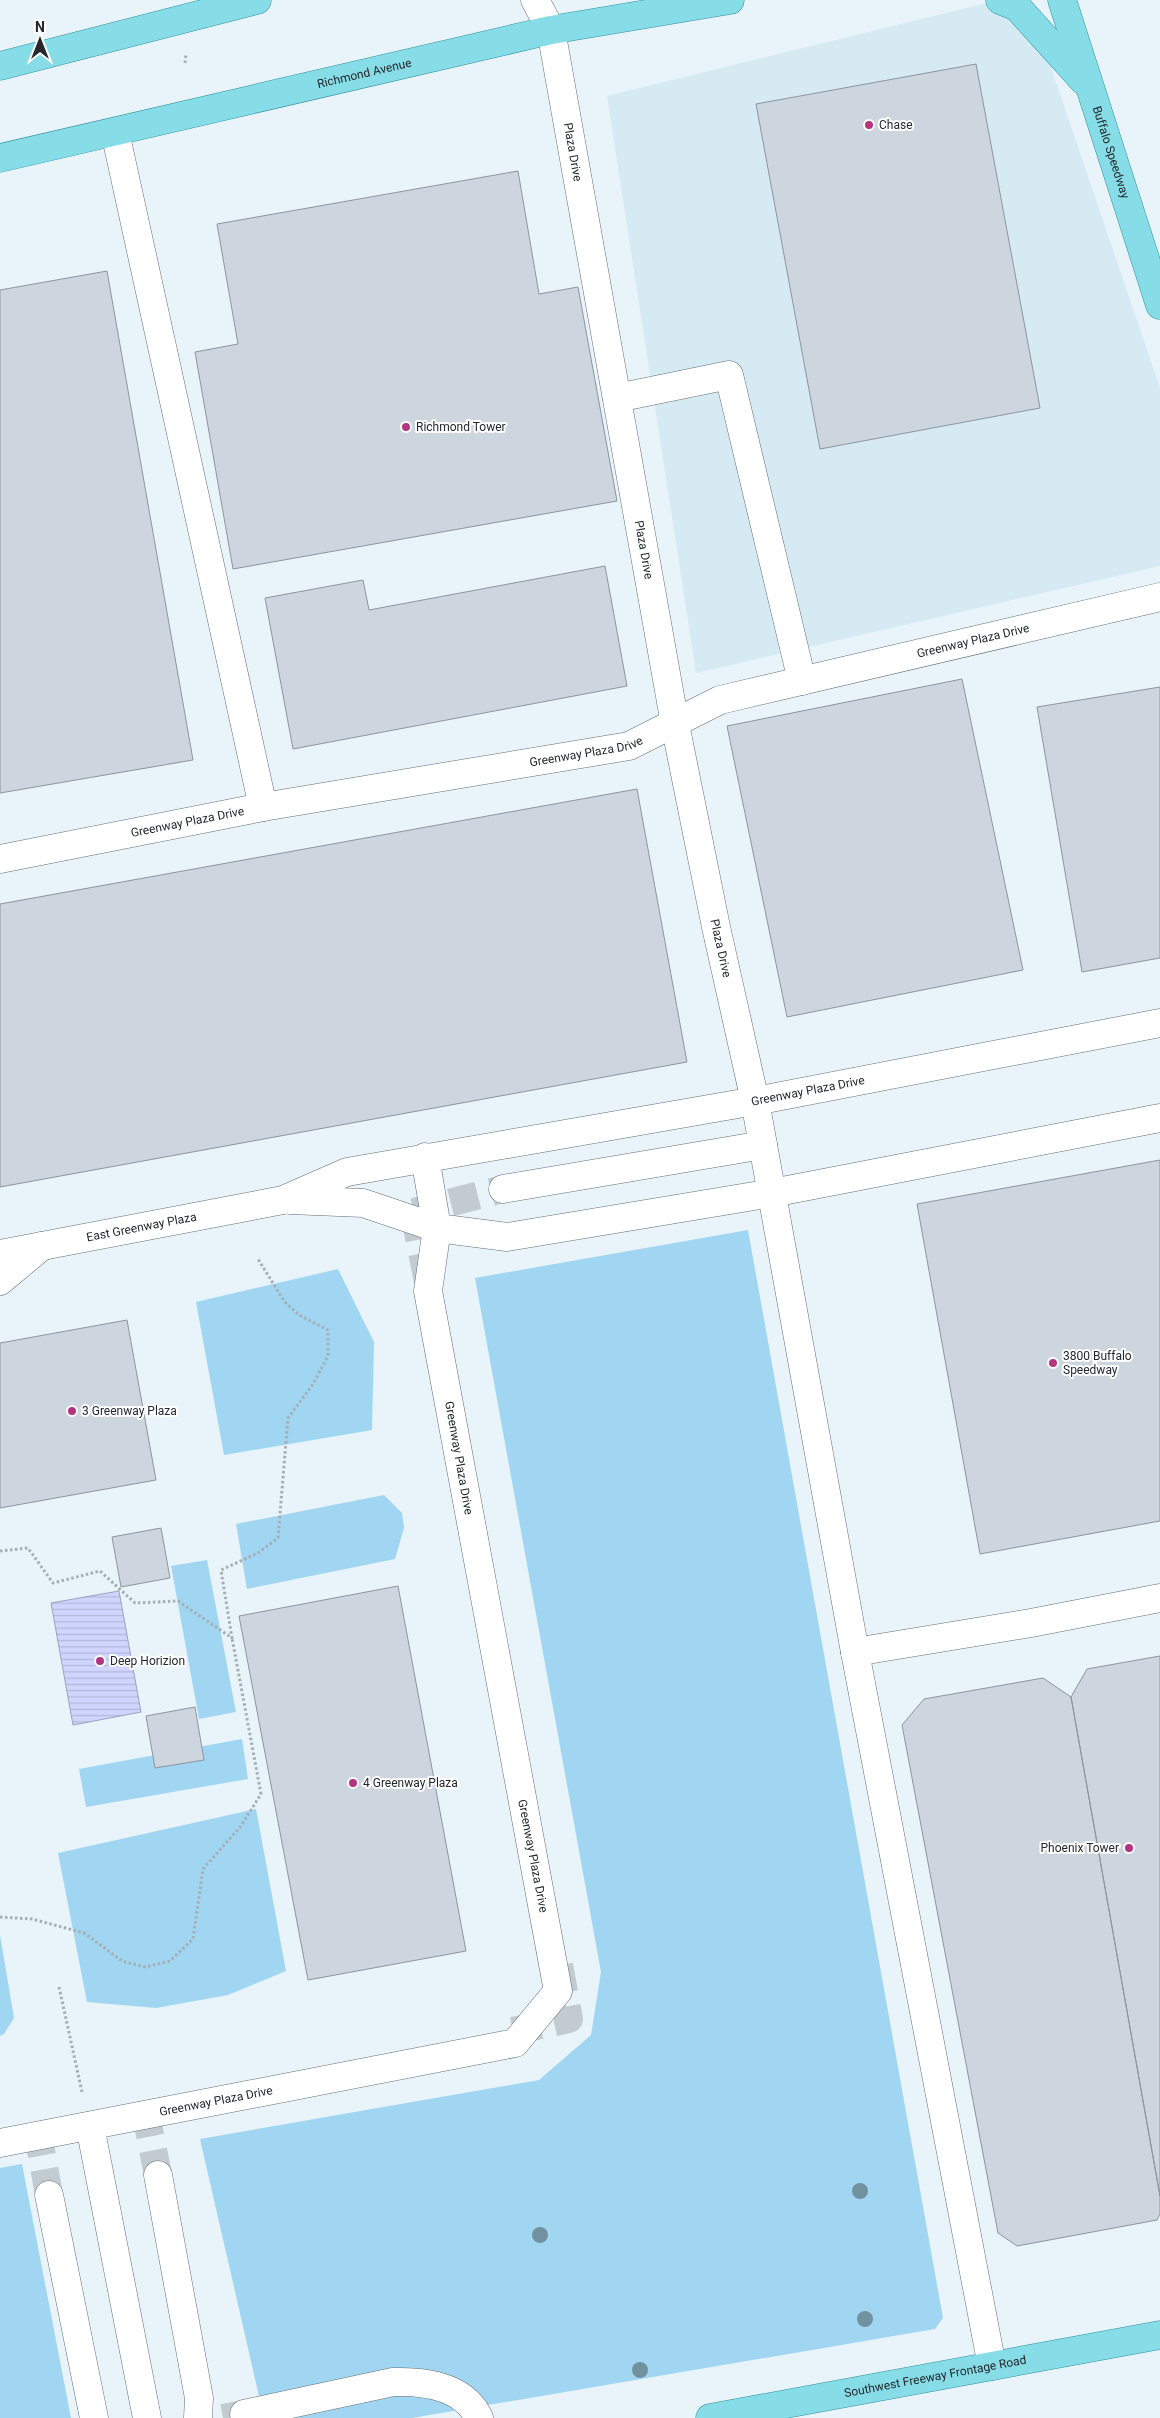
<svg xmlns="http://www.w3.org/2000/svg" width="1160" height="2418" viewBox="0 0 1160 2418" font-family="Roboto,sans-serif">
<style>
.built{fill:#d6eaf4}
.green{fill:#a1d6f3}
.water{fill:url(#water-rules);stroke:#9ca1be}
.building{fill:#cdd5de;stroke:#8e949d}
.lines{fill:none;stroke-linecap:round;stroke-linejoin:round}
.minor-tunnel{stroke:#c1cbd0;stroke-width:28;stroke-dasharray:28 14;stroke-linecap:butt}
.minor-casing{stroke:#646e73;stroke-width:29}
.major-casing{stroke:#308f9c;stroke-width:29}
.path{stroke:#a5afb3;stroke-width:3;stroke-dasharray:2.5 2.5;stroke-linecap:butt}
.minor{stroke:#fff;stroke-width:28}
.major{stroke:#86dde8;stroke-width:28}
.tree{fill:#72919f}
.poi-dot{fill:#b43480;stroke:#fff;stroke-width:2}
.labels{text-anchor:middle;stroke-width:4;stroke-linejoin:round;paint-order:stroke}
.street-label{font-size:12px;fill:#24282a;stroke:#fff}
.poi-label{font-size:12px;fill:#24282a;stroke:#fff;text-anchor:start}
</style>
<defs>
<pattern id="water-rules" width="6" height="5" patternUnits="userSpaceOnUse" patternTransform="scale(1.25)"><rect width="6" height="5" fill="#cfd5fe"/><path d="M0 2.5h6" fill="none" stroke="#b2b7da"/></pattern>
</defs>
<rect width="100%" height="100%" fill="#e8f4fa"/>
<path class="built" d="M999,0h29l132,388v178l-464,107 -89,-577z"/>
<path class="green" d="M748,1230l195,1088 -8,11 -523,89h-148l-64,-279 339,-59 52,-45 10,-63 -126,-694z
M338,1269l36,73 -2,88 -148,25 -28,-153z
M384,1495l18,18 2,15 -9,31 -148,30 -11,-65z
M207,1560l29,152 -37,7 -28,-153z
M242,1739l6,40 -162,28 -7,-38z
M256,1809l30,162 -58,24 -72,13 -69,-6 -29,-149z
M0,1935l14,83 -10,16 -4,2z
M22,2164l49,254h-71v-250z"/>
<path class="water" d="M119,1591l22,121 -68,13 -22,-122z"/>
<path class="building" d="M976,64l64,344 -220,41 -64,-345z
M518,171l21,123 39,-7 39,214 -384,68 -38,-217 43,-8 -21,-120z
M107,271l86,489 -193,33v-503z
M605,566l22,120 -334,63 -28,-151 98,-18 6,30z
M962,679l61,291 -236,47 -60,-291z
M1160,687v271l-78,14 -45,-265z
M637,789l50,273 -687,125v-283z
M1160,1160v361l-180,33 -63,-350z
M127,1320l29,160 -156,28v-165z
M161,1528l9,50 -49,9 -9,-50z
M398,1586l68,365 -158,29 -69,-364z
M1160,1656v540l-89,-499 16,-28z
M1043,1678l28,19 89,499v18l-3,6 -140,26 -19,-13 -96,-508 22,-26z
M195,1707l9,53 -49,8 -9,-52z"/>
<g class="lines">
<path class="minor-tunnel" d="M410,1211l4,1 89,-23
M414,1212l14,70
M513,2031l56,-12 -10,-54
M145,2109l13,66
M37,2128l12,67
M223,2418l21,-4"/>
<defs>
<g id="minor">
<path id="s1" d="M535,0l16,30 124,694 41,203 39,174 100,551 137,714"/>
<path d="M115,132l148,675"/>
<path d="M617,398l112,-23 73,306"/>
<path id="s2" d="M0,859l263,-52 366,-61 91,-46 440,-103"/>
<path d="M503,1189l260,-44"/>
<path d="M290,1200l73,3 74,25 70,9 265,-44 388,-75"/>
<path id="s3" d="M0,1254l283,-54 64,-28 408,-71 405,-78"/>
<path d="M0,1281l42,-35"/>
<path d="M855,1652l176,-29 129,-25"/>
<path d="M90,2126l57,292"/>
<path id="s4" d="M0,2143l515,-100 43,-52 -130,-700 9,-63 -12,-71"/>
<path d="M158,2175l41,223 -1,20"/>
<path d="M49,2195l45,223"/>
<path d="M244,2414l149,-32c32,-1 71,4 86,36"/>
</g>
<g id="major">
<path d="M1000,0l17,7 66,73"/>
<path id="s5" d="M1062,0l98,305"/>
<path d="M0,66l257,-66"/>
<path id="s6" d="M0,158l551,-128 179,-30"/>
<path id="s7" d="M710,2418l450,-83"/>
</g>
</defs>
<use href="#minor" class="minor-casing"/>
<use href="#major" class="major-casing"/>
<path class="path" d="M185,63l1,-9
M0,1551l28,-3 25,35 47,-12 35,32 43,-2 54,37 -11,-68 37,-17 20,-15 10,-120 25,-34 15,-28v-26l-29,-15 -15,-14 -26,-42
M0,1917l32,2 52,14 38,28 23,6 25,-6 23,-22 10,-70 38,-43 20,-32 -29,-156
M59,1987l23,105"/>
<use href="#minor" class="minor"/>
<use href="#major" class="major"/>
</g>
<g class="tree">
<circle cx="860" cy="2191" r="8"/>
<circle cx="540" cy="2235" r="8"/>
<circle cx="865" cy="2319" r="8"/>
<circle cx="640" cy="2370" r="8"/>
</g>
<g class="poi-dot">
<circle cx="869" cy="125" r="5"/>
<circle cx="406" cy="427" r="5"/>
<circle cx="1053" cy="1363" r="5"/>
<circle cx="72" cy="1411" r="5"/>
<circle cx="100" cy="1661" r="5"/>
<circle cx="353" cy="1783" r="5"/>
<circle cx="1129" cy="1848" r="5"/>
</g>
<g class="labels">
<g class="street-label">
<text dy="4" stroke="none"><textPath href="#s6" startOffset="374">Richmond Avenue</textPath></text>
<text dy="4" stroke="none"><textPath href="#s1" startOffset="158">Plaza Drive</textPath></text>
<text dy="4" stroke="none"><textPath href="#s5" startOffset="160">Buffalo Speedway</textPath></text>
<text dy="4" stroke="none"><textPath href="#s1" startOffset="562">Plaza Drive</textPath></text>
<text dy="4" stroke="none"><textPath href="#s2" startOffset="1001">Greenway Plaza Drive</textPath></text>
<text dy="4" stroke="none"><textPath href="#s2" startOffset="596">Greenway Plaza Drive</textPath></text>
<text dy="4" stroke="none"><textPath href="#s2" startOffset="191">Greenway Plaza Drive</textPath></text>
<text dy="4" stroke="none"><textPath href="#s1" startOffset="968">Plaza Drive</textPath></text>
<text dy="4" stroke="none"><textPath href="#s3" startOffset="826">Greenway Plaza Drive</textPath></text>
<text dy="4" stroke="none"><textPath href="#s3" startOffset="144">East Greenway Plaza</textPath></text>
<text transform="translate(459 1458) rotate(80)" y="4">Greenway Plaza Drive</text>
<text transform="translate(533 1856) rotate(79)" y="4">Greenway Plaza Drive</text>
<text dy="4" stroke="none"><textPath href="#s4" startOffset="220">Greenway Plaza Drive</textPath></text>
<text dy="4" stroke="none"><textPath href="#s7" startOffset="229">Southwest Freeway Frontage Road</textPath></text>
</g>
<g class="poi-label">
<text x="879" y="129">Chase</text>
<text x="416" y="431">Richmond Tower</text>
<text x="1063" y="1360">3800 Buffalo<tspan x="1063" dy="14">Speedway</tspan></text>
<text x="82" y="1415">3 Greenway Plaza</text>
<text x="110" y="1665">Deep Horizion</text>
<text x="363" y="1787">4 Greenway Plaza</text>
<text x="1119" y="1852" text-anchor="end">Phoenix Tower</text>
</g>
</g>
<g transform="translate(40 40)" stroke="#ffffff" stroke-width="4" paint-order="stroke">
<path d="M0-4L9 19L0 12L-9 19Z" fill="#24282a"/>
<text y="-8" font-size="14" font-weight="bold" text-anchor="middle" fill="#24282a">N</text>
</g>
</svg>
